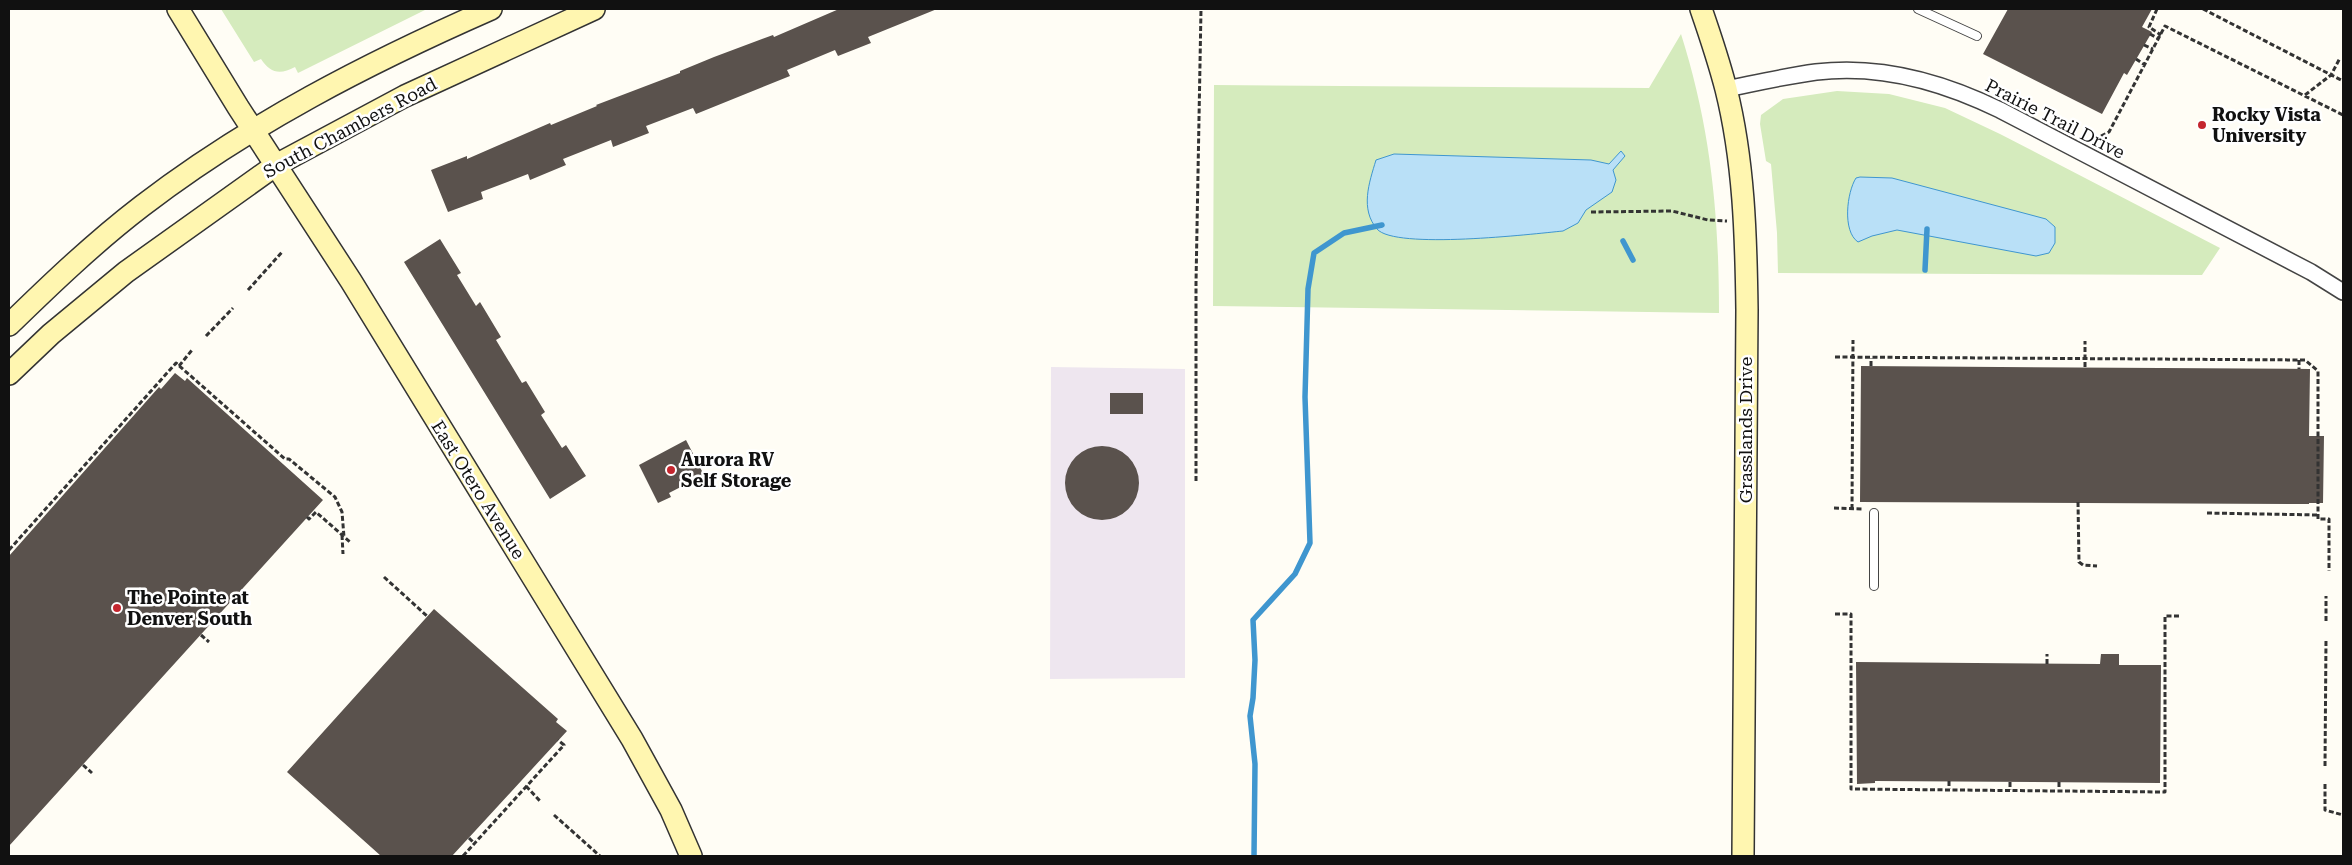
<svg xmlns="http://www.w3.org/2000/svg" width="2352" height="865" viewBox="0 0 2352 865" font-family="'Roboto Serif',serif">
<style>
.industrial{fill:#eee6ef}
.green{fill:#d5ebbd}
.water{fill:#b9e0f7;stroke:#3f96cf}
.lines{fill:none;stroke-linecap:round;stroke-linejoin:round}
.stream{stroke:#3f96cf;stroke-width:5.5}
.building{fill:#5a524d}
.lane-casing{stroke:#444;stroke-width:10}
.street-casing{stroke:#444;stroke-width:18}
.secondary-casing{stroke:#333;stroke-width:24}
.path{stroke:#333;stroke-width:3;stroke-dasharray:5 2.5;stroke-linecap:butt}
.lane{stroke:#fff;stroke-width:8}
.street{stroke:#fff;stroke-width:15}
.secondary{stroke:#fff6b0;stroke-width:21}
.poi-dot{fill:#c4262e;stroke:#fff;stroke-width:2}
.labels{text-anchor:middle;stroke-width:5;stroke-linejoin:round;paint-order:stroke}
.poi-label{font-size:18px;font-weight:bold;fill:#111;stroke:#fff;text-anchor:start}
.street-label{font-size:18px;fill:#111;stroke:#fff}
</style>
<rect width="100%" height="100%" fill="#fffdf5"/>
<path class="industrial" d="M1051,367l134,2v309l-135,1z"/>
<path class="green" d="M221,9h206l-129,64 -3,-6c-15,8 -25,6 -34,-8l-7,3z
M1681,34c30,95 38,181 38,279l-506,-7 1,-221 435,3z
M1837,91l52,3 56,14 55,26 220,114 -18,27 -424,-2 -1,-40 -6,-69 -5,-3 -6,-37 1,-9 22,-16z"/>
<path class="water" d="M1621,151l4,5 -12,14 3,10 -4,12 -26,18 -8,13 -15,8c-30,3 -168,19 -186,-2 -17,-20 -8,-46 -1,-69l18,-6 197,6 18,4z
M1860,177l32,1 154,41 9,8v16l-6,10 -13,3 -139,-26 -25,6 -14,6c-16,-11 -11,-50 -2,-64z"/>
<g class="lines">
<path class="stream" d="M1623,241l10,19
M1925,270l2,-41
M1254,856l1,-92 -5,-48 3,-18 2,-38 -2,-40 42,-46 15,-31 -5,-146 3,-108 6,-36 30,-20 38,-8"/>
</g>
<path class="building" d="M839,9h98l-69,28 3,6 -33,13 -3,-6 -48,20 3,6 -94,38 -3,-6 -47,18 3,7 -36,14 -2,-7 -48,19 3,6 -36,15 -2,-6 -47,18 2,7 -35,13 -17,-42 36,-14v3l83,-36 1,2 46,-19 -1,-1 84,-32v-2l34,-14 59,-22 1,2z
M2008,9h144l-10,18 10,5 -25,43 -3,-2 -22,41 -119,-60z
M440,239l21,34 -4,2 19,31 4,-4 21,35 -5,3 26,43 4,-2 19,31 -4,3 21,33 4,-3 20,31 -36,23 -146,-237z
M1861,366l449,3 -1,67h15l-1,67h-14v1l-449,-2z
M175,373l10,8 2,-3 136,122 -314,346v-290l150,-169 2,2z
M1110,393h33v21h-33z
M686,440l18,35 -35,18 2,4 -13,6 -19,-38z
M1065 483a37 37 0 1 1 74 0a37 37 0 1 1-74 0Z
M434,609l124,110 -2,3 11,9 -115,125h-71l-94,-84z
M2101,654h18v11h42l-1,118 -285,-2v2l-18,1 -1,-122 244,2z"/>
<g class="lines">
<defs>
<path id="lane" d="M1918,9l59,27
M1874,586v-73"/>
<path id="street" d="M1726,89c30,-6 60,-13 90,-17 65,-8 127,10 184,38l311,162 32,20"/>
<path id="secondary" d="M178,9l60,98 113,174 281,458 39,71 20,46
M1701,9c9,26 18,53 25,80 18,72 20,147 21,221l-4,546
M9,325c42,-41 86,-83 133,-119 107,-82 226,-143 349,-197
M9,374l42,-40 75,-62 150,-107 129,-69 189,-87"/>
</defs>
<use href="#lane" class="lane-casing"/>
<use href="#street" class="street-casing"/>
<use href="#secondary" class="secondary-casing"/>
<path class="path" d="M2157,9l-8,18 12,8
M2203,9l140,72
M2150,34l9,5
M2144,45l9,4
M2136,59l9,6
M2305,95l26,-20 9,-17
M2101,136l8,-4 56,-106 178,89
M1591,212l81,-1 36,9 19,1
M248,290l35,-39
M206,336l27,-28
M1835,357l470,3 13,11v148h11v52
M2299,360v9
M179,366l13,-16
M1871,366v-8
M2085,367v-26
M1196,481v-198l5,-274
M2078,502l1,60 4,3 14,1
M1834,508l30,1
M1852,509l1,-169
M2207,513l111,2
M307,517l2,2 7,-7 34,30
M342,535l1,19
M9,550l167,-187 109,96h4l46,38 7,15 2,25
M384,577l43,39
M1835,614h16v175l314,3v-176h16
M2326,621v-25
M201,635l8,7
M2047,664v-10
M83,765l9,8
M2325,766l1,-126
M1949,781v8
M2010,782v8
M2059,782v8
M2325,784v26l18,5
M526,786l14,15
M554,815l46,41
M469,838l5,5
M463,856l101,-111 -6,-5"/>
<use href="#lane" class="lane"/>
<use href="#street" class="street"/>
<use href="#secondary" class="secondary"/>
</g>
<g class="poi-dot">
<circle cx="2202" cy="125" r="5"/>
<circle cx="671" cy="470" r="5"/>
<circle cx="117" cy="608" r="5"/>
</g>
<g class="labels">
<g class="poi-label">
<text x="2212" y="121">Rocky Vista<tspan x="2212" dy="21">University</tspan></text>
<text x="681" y="466">Aurora RV<tspan x="681" dy="21">Self Storage</tspan></text>
<text x="127" y="604">The Pointe at<tspan x="127" dy="21">Denver South</tspan></text>
</g>
<g class="street-label">
<text transform="translate(2055 119) rotate(27)" y="6">Prairie Trail Drive</text>
<text transform="translate(350 128) rotate(-28)" y="6">South Chambers Road</text>
<text transform="translate(1746 430) rotate(-90)" y="6">Grasslands Drive</text>
<text transform="translate(478 490) rotate(58)" y="6">East Otero Avenue</text>
</g>
</g>
<rect width="2352" height="865" fill="none" stroke="#111111" stroke-width="20"/>
</svg>
